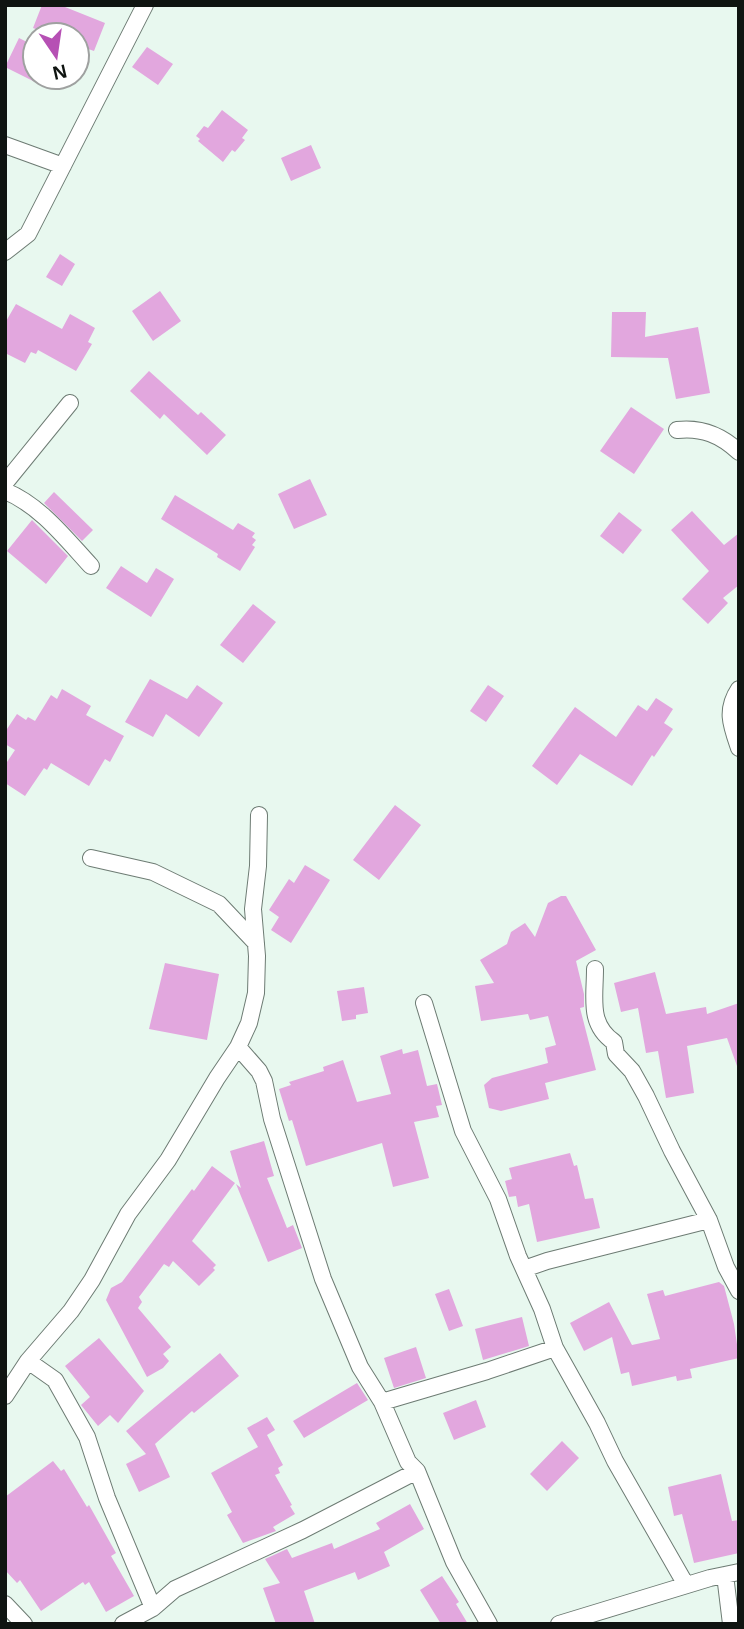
<svg xmlns="http://www.w3.org/2000/svg" width="744" height="1629" viewBox="0 0 744 1629" font-family="Arial,sans-serif">
<style>
.building{fill:#e2a7de}
.lines{fill:none;stroke-linecap:round;stroke-linejoin:round}
.minor-casing{stroke:#6d7b73;stroke-width:18}
.minor{stroke:#fff;stroke-width:16}
</style>
<rect width="100%" height="100%" fill="#e8f8ef"/>
<path class="building" d="M42,5h18l45,18 -11,28 -17,-6v-10h-25l-19,-7z
M19,38l16,8v36l-30,-15z
M147,47l26,17 -15,21 -26,-18z
M222,110l26,20 -6,8 3,2 -10,12 -3,-2 -9,12 -25,-21 2,-2 -4,-3 8,-10 4,2z
M311,145l10,23 -30,13 -10,-23z
M60,254l15,10 -13,22 -16,-9z
M160,291l21,30 -28,20 -21,-30z
M16,304l46,25 8,-15 25,14 -7,14 4,2 -16,27 -38,-21 -2,4 -5,-2 -6,11 -20,-10v-30z
M612,312h34l-1,25 53,-10 12,66 -34,6 -8,-41 -57,-1z
M149,371l49,44 3,-3 25,23 -19,20 -43,-41 -4,5 -30,-28z
M631,407l33,22 -30,45 -34,-23z
M310,479l17,36 -33,14 -16,-35z
M54,492l39,38 -11,11 -38,-38z
M175,495l58,35 5,-7 17,10 -3,4 4,3 -4,5 3,2 -15,24 -23,-14 1,-3 -57,-35z
M692,511l32,34 15,-12v52l-16,13 5,5 -20,21 -26,-25 27,-28 -38,-41z
M619,512l23,18 -19,24 -23,-18z
M32,520l36,36 -22,28 -39,-33z
M121,566l26,17 9,-15 18,11 -23,38 -45,-29z
M253,604l23,18 -33,41 -23,-18z
M150,679l37,20 10,-14 26,18 -24,34 -33,-23 -13,23 -28,-15z
M488,685l16,11 -18,26 -16,-11z
M62,689l29,17 -5,9 38,21 -14,26 -5,-3 -16,27 -38,-23 -4,7 -3,-2 -19,28 -20,-13v-18l10,-15 -10,-6v-12l12,-18 9,6 2,-3 7,4 16,-26 6,4z
M656,698l17,11 -9,14 9,6 -19,28 -2,-2 -20,31 -52,-32 -23,31 -25,-19 43,-59 41,30 22,-32 9,6z
M395,805l26,20 -42,55 -26,-20z
M305,865l25,15 -39,63 -20,-13 8,-13 -10,-7 20,-31 5,4z
M561,896h5l30,54 -20,11 8,33v13l-4,1 16,62 -51,13 4,16 -48,12 -12,-3 -5,-23 8,-7 56,-15 -3,-15 11,-3 -8,-29 -18,4 -2,-6 -47,7 -6,-35 19,-3 -14,-23 27,-16 4,-12 14,-9 10,14 13,-34z
M165,963l54,11 -12,66 -58,-11z
M655,972l11,42 40,-7 1,7 32,-11v62l-2,1 -10,-28 -40,8 7,47 -28,5 -8,-47 -12,2 -8,-45 -17,4 -7,-29z
M364,987l4,26 -12,2v4l-14,2 -5,-30z
M402,1049l1,5 15,-4 9,36 10,-2 5,21 -6,1 3,11 -25,5 15,56 -36,9 -11,-44 -76,23 -14,-46 -3,1 -10,-32 12,-4 -2,-3 35,-11 -1,-4 20,-7 14,42 34,-8 -11,-38z
M264,1141l10,35 -7,2 20,50 6,-3 9,23 -34,14 -32,-78 5,4 -11,-37z
M570,1153l4,13 3,-1 8,34 8,-1 7,30 -63,14 -8,-38 -11,3 -2,-11 -7,1 -4,-16 7,-2 -3,-11z
M212,1166l23,17 -43,58 24,24 -3,3 2,2 -16,16 -26,-25 -4,6 -5,-3 -25,33 3,5 -4,6 33,39 -8,7 6,7 -6,7 -16,9 -41,-77 5,-12 11,-6 70,-93 2,2z
M719,1282l5,4 10,38 5,34 -49,11 2,9 -15,3 -1,-5 -44,10 -3,-14 -8,2 -9,-37 -28,14 -14,-28 39,-21 23,43 28,-6 -13,-45 16,-4 2,6z
M449,1289l14,37 -14,5 -14,-37z
M522,1317l7,29 -46,14 -8,-31z
M99,1338l45,53 -26,32 -8,-8 -12,11 -17,-21 9,-8 -25,-31z
M416,1347l10,31 -32,10 -10,-30z
M220,1353l19,23 -45,37 -2,-2 -37,33 15,33 -31,15 -13,-28 20,-10 -20,-23z
M357,1383l11,17 -64,38 -11,-17z
M476,1400l10,27 -32,13 -11,-27z
M267,1417l8,13 -8,5 16,30 -5,3 2,5 -5,2 17,30 -2,1 5,8 -22,13 3,4 -33,12 -16,-28 5,-3 -21,-39 47,-26 -11,-19z
M562,1441l17,17 -32,33 -17,-17z
M53,1461l8,10 3,-2 23,38 2,-2 27,48 -5,3 23,40 -28,16 -17,-30 -4,3 -2,-3 -42,29 -21,-31 -3,3 -12,-13v-73z
M721,1474l11,47 7,-1v33l-45,10 -12,-49 -8,2 -6,-29z
M410,1504l14,25 -40,23 6,14 -32,14 -3,-8 -51,19 11,33h-39l-13,-36 17,-5 -15,-24 22,-10 5,9 40,-15 2,6 46,-20 -4,-6z
M442,1576l17,26 -3,2 12,20h-27l-21,-34z"/>
<g class="lines">
<defs>
<path id="minor" d="M5,145l58,21
M5,252l23,-18 117,-229
M677,430c25,-3 44,5 62,22
M5,483l65,-80
M5,491c35,14 61,48 86,75
M739,689c-14,21 -8,36 0,59
M91,858l62,14 66,32 37,39
M595,969c0,29 -7,55 19,73l2,12 16,17 14,25 26,55 37,69 17,47 13,24
M424,1003l39,128 35,68 20,57 24,53 13,39 42,75 18,38 71,124
M238,1047l21,24 5,10 8,38 51,160 37,88 22,35 26,60 9,9 37,91 35,62
M524,1269l23,-8 162,-41
M28,1361l43,-50 21,-31 36,-66 40,-54 49,-82 21,-31 11,-24 7,-30 1,-37 -4,-47 5,-43 1,-51
M5,1396l23,-35 27,19 32,57 20,61 46,110
M382,1402l105,-31 68,-23
M725,1575l6,49
M5,1604l19,20
M123,1624l30,-16 22,-19 128,-59 114,-59
M559,1624l151,-46 29,-6"/>
</defs>
<use href="#minor" class="minor-casing"/>
<use href="#minor" class="minor"/>
</g>
<rect width="744" height="1629" fill="none" stroke="#0f1411" stroke-width="14"/>
<g transform="translate(56 56) rotate(167)"><circle r="33" fill="#ffffff" stroke="#9fa1a0" stroke-width="2"/>
<path d="M0-5L12 26L0 18L-12 26Z" fill="#b650b4"/>
<text y="-10" font-size="19" font-weight="bold" text-anchor="middle" fill="#0f1411">N</text>
</g>
</svg>
